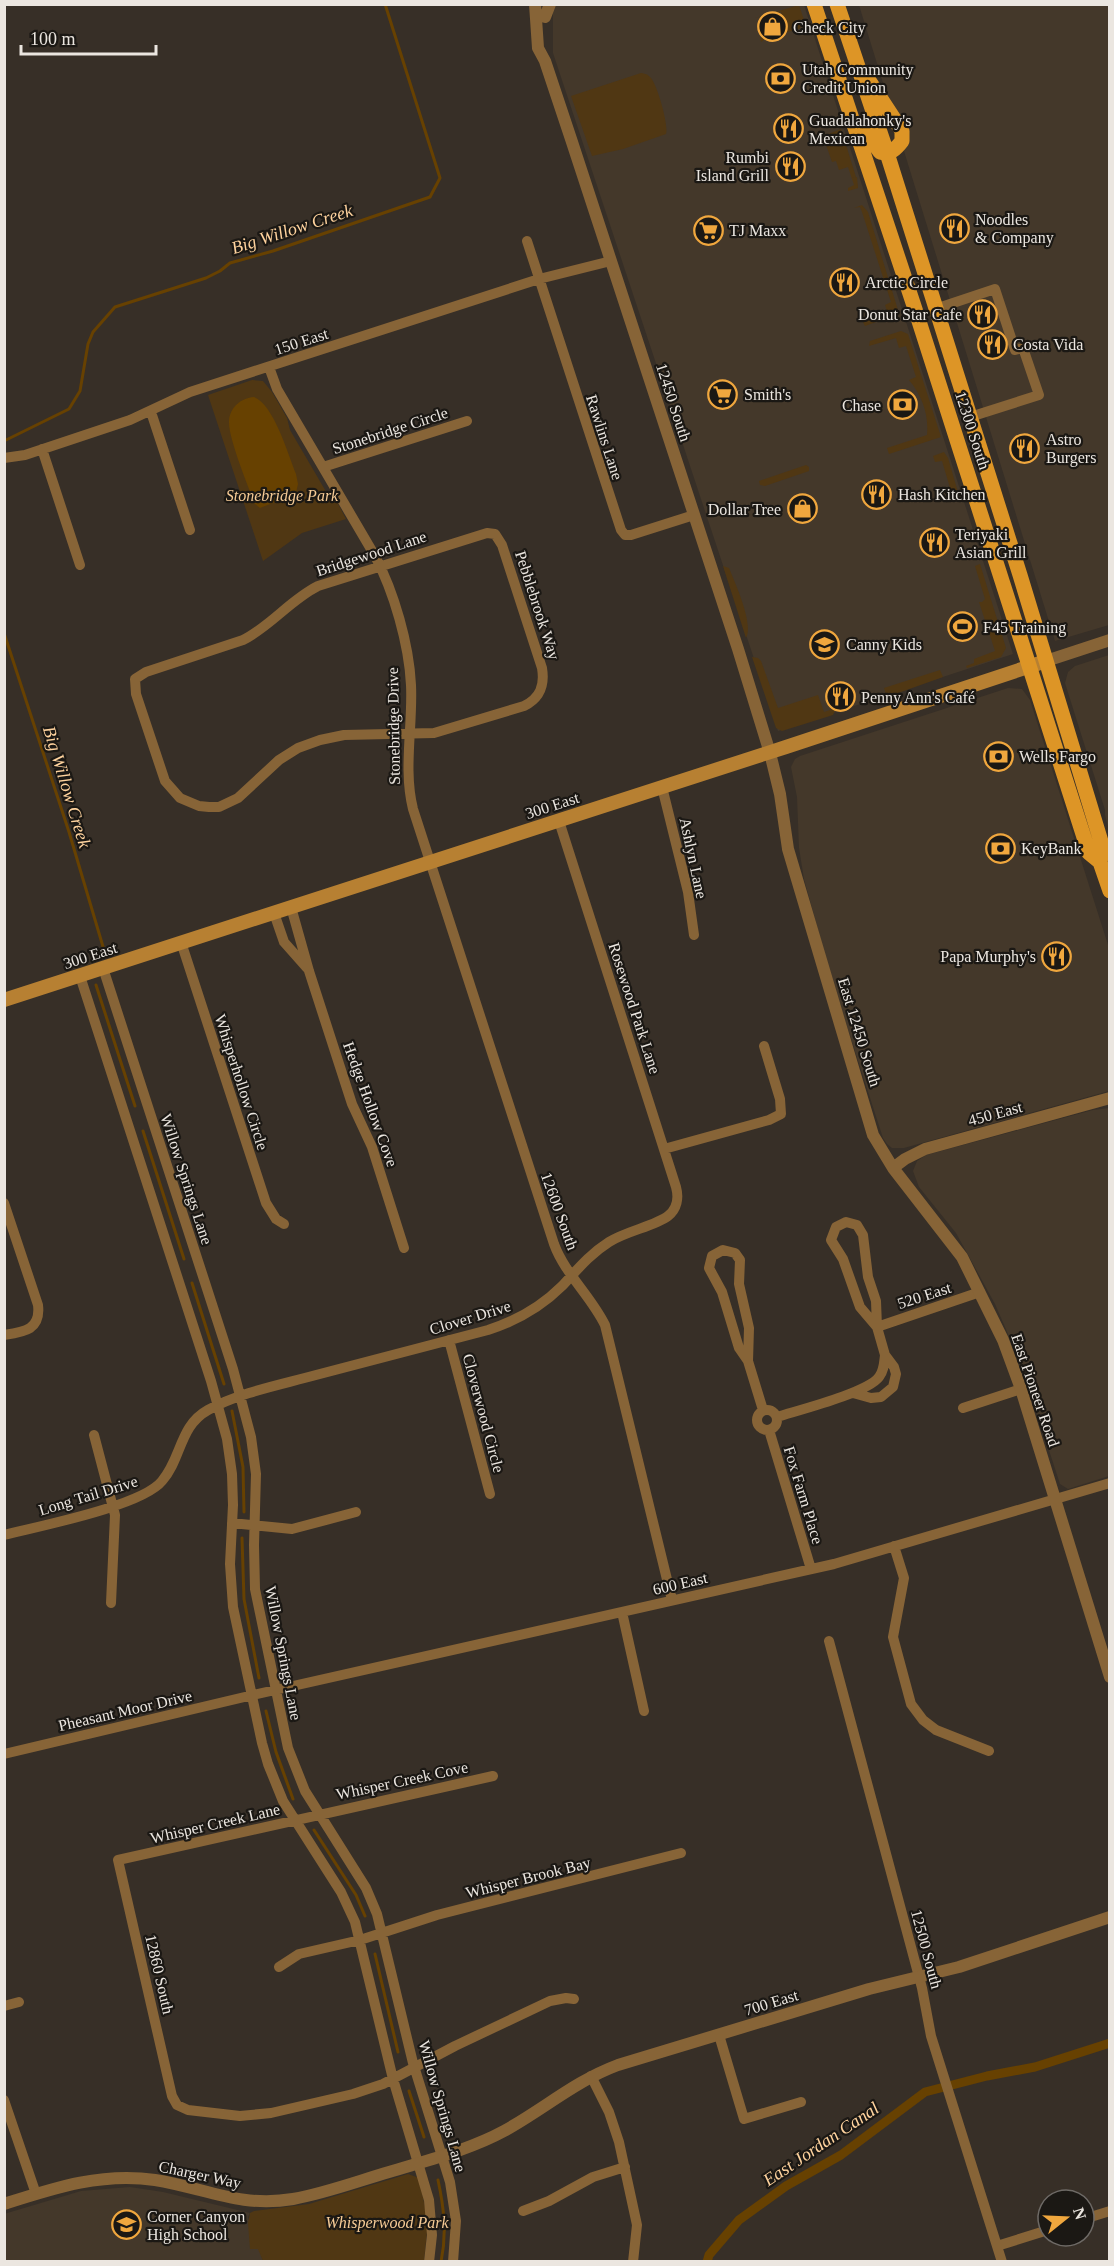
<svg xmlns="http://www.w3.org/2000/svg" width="1114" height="2266" viewBox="0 0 1114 2266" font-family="Georgia,serif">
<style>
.built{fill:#44382a}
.green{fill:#503713}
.water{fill:#674101}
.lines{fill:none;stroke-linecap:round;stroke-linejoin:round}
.stream{stroke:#674101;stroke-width:3}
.canal{stroke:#674101;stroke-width:9}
.minor{stroke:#876437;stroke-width:10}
.tertiary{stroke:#876437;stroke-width:12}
.secondary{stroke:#b78032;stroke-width:14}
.primary{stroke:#dd9526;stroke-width:15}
.labels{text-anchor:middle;stroke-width:4.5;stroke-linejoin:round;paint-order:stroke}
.poi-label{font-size:16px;fill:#ebe6e0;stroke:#1b1814;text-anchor:start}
.street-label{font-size:16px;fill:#ebe6e0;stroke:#1b1814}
.park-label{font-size:16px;font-style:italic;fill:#f6cb96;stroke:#1b1814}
.water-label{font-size:18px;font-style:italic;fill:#ffd39e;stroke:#1b1814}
</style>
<rect width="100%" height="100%" fill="#372f27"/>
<path class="built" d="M553,5h251l209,649 -235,77 -225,-678z
M859,5h250v620l-54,16z
M1109,655h1l-1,176 -4,-16v-5l-40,-127 3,-11 7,-6z
M1008,688l14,1 8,11 79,248v143l-205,57h-12l-5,-4 -4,-6 -52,-161 -27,-98 -5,-31 -2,-51 -6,-30 4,-8 5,-3z
M1109,1108v368l-41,13 -8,-5 -39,-120 -26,-60 -39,-71 -37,-46 -6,-16 4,-10 9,-6 167,-45z
M130,2187l33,5 87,21 -2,4 15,44h-258l-1,-47 77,-23z"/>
<path class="green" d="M799,5l6,18 -6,6 -31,8 -7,5 -1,-4 28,-8 -2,-8 -2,1 -3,-11 -26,6z
M641,73c4,1 5,0 9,4 7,6 19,49 16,57l-43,15 -31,7 -21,-60z
M841,129l15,48 -4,1 5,-1 1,11 -10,3v-3l6,-3 -6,-18 -9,3 -3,-9 -4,1 -9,-26z
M862,205l6,7 30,98 -3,5 -30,11 -3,-6h3l-4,-1 26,-8 -2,-6 6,-3 -29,-90 -2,-5 -6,1z
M901,331l7,3 33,103 -52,17 -2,-6 40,-13c2,-20 -5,-40 -18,-55l7,-3 -10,-31 -7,2 -3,-10 -27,8 1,-5z
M252,380l11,1 9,11 15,26 3,12 38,65 9,7 9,17 -44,14 -39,28 -55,-166z
M944,452l4,6 12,41 -6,2 -12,-40 -7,1 -2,-6z
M806,465l3,2v4l-44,15 -5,-1 -1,-4z
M980,564l26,84 -5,9 -34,11 -1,-2 8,-3v-4l21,-8 -16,-49h3l3,-3 -10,-33z
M723,566l6,2c6,15 25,56 17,70z
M752,657l6,1 3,3 17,47 40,-13 6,17 12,-4 -3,7 -51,16 -6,-3z
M940,670l3,7 -56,20 -3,-9z
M408,2174l11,4 9,44 -4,39h-161l-5,-12h-8l-2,-26 2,-10 4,-2 55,-7z"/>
<path class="water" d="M254,397c20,8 34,57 42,77l2,10 -2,9 -3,2 -33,13 -5,-4c-7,-18 -27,-67 -26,-83 1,-14 12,-23 25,-24z"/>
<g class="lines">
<path class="stream" d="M4,441l65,-32 11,-18 8,-47 5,-12 22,-25 91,-29 14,-7 10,-8 43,-12 157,-54 10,-19 -55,-174
M4,633l65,199 35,118
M96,985l39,121
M143,1131l41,128
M192,1283l32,101
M232,1411l11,56 1,45
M242,1538l2,61 15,79
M266,1711l10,41 17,47
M314,1830l42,65 9,21
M375,1954l23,98
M409,2091l15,46
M438,2180c6,28 9,53 3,82"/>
<path class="canal" d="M707,2262l2,-7 30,-35 47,-34 55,-31 84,-63 62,-16 48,-9 75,-24"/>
<path class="minor" d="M527,241l94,289 4,5h6l63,-20
M935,309l60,-20 20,61 8,-2 16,47 -69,22
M269,367l8,22 98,167c19,36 34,88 36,129 2,41 -8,84 2,124l141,435c11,30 37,52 51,81l67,275
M151,412l39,118
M42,449l38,116
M4,458l21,-3 105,-35 60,-28 349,-113 72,-18
M323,467l144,-46
M487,533l8,1 7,11 40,123c3,18 -2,30 -18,38l-90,27 -90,2 -24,5 -22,8 -19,12 -41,38 -19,9h-10l-10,-1 -19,-8 -15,-17 -29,-87 -1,-15 11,-7 97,-32c28,-14 47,-40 75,-54z
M662,787l26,105 6,43
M291,907l18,64 43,133 20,43 32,101
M274,913l10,29 23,26
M181,942l85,261 10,16 8,5
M103,968l130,401 18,68 5,37 -2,71 1,44 33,159 17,43 61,97 11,26 36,149 37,119 6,39 -3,41
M80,976l131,405 16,58 5,35 1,31 -3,59 3,43 29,136 6,21 15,37 58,91 14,30 38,157 36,121 3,35 -3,27
M664,1149l105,-29 12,-6 -1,-15 -16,-53
M4,1203l34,102c3,25 -14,27 -34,30
M877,1327l103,-35
M449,1340l41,154
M748,1361l1,-33 -10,-44 1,-24 -5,-7 -12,-3 -11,6 -3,12 13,24 17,56 9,13 15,49
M853,1393l18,5 10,-1 12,-10 3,-13 -2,-7 -9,-12 -8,-28 -1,-26 -8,-24 -5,-42 -6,-10 -11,-3 -10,5 -5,13 12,19 17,48 17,20
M963,1408l58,-19
M757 1420a10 10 0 1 1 20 0a10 10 0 1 1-20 0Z
M777,1417c22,-7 90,-24 102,-40 5,-6 5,-14 6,-22
M769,1430l42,139
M94,1435l21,80 -4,88
M232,1523l60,6 64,-17
M4,1535c35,-9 138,-29 158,-54 20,-23 17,-55 46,-71 33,-18 72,-25 108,-35 57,-15 114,-30 172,-45 28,-9 53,-23 74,-44 15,-16 28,-32 47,-44 17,-11 46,-16 59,-26 9,-7 11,-18 8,-29l-117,-366
M894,1546l10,32 -11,59 18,67 12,16 13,10 53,21
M622,1612l22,99
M829,1641l93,347 9,48 71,226
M4,1754l249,-59 581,-131 276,-81
M493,1776l-375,84 54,236 5,9 11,5 52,6 31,-3 82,-19 30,-10 72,-38 95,-45 16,-3 8,1
M279,1967l20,-13 61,-14 77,-25 244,-62
M4,2006l15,-4
M719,2035l25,84 57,-17
M591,2076l18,36 10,30 18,83 -4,37
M4,2100l32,94
M523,2211l26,-10 44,-24 32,-10
M1084,2219l26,-8
M997,2246l51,-16"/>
<path class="tertiary" d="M535,4l3,44 7,13 27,81 166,507 32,104 10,41 8,55 85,286 20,33 69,89 41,83 18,49 89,288
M545,17l5,-13
M1046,661l64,-21
M893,1168l12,-9 20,-10 185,-51
M4,2204c50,-16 98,-32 151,-24 50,8 85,28 138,19 33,-6 65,-18 96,-27 39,-12 80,-22 115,-41 40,-22 71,-50 114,-66l251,-76 90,-22 151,-50"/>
<path class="secondary" d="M4,1000l782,-253 260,-86"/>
<path class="primary" d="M814,4l103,311 172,538 11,9
M837,4l50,149 133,422 83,273 -3,14 10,29
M860,124l20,28c11,2 16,-3 22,-11v-10l-34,-52"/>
</g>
<defs>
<symbol id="shop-ring" viewBox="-11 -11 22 22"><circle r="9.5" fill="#1b1814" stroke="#f0a73e" stroke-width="1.5"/><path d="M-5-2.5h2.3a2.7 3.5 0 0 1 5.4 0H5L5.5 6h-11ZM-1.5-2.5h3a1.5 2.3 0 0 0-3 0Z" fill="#f0a73e"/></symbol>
<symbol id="bank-ring" viewBox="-11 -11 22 22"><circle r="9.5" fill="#1b1814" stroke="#f0a73e" stroke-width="1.5"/><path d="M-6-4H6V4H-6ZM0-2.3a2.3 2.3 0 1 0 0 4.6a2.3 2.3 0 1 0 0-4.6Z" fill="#f0a73e"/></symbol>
<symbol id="restaurant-ring" viewBox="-11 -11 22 22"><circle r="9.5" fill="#1b1814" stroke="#f0a73e" stroke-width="1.5"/><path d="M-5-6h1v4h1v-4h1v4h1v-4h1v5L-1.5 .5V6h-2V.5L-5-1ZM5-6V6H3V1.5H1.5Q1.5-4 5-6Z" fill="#f0a73e"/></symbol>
<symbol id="supermarket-ring" viewBox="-11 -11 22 22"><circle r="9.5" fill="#1b1814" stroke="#f0a73e" stroke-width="1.5"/><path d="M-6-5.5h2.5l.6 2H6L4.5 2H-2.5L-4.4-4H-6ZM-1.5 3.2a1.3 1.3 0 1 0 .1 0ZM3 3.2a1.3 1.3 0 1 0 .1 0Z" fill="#f0a73e"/></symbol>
<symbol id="stadium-ring" viewBox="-11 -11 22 22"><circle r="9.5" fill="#1b1814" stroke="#f0a73e" stroke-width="1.5"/><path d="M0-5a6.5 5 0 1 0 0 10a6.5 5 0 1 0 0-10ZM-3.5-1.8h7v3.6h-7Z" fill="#f0a73e"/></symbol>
<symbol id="school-ring" viewBox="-11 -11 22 22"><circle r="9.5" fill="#1b1814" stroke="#f0a73e" stroke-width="1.5"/><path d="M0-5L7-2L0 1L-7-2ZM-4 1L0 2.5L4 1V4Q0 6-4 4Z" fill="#f0a73e"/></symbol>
</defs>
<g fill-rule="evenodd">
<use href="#shop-ring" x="756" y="10" width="33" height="33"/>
<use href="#bank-ring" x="764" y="62" width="33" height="33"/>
<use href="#restaurant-ring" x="772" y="112" width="33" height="33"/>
<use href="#restaurant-ring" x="774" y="150" width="33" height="33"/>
<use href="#restaurant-ring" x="938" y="212" width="33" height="33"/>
<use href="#supermarket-ring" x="692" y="214" width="33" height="33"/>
<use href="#restaurant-ring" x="828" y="266" width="33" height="33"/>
<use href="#restaurant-ring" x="966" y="298" width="33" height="33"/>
<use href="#restaurant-ring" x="976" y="328" width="33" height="33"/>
<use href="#supermarket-ring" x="706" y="378" width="33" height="33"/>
<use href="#bank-ring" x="886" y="388" width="33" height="33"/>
<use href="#restaurant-ring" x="1008" y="432" width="33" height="33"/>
<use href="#restaurant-ring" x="860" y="478" width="33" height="33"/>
<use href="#shop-ring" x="786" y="492" width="33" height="33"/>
<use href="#restaurant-ring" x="918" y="526" width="33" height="33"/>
<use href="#stadium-ring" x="946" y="610" width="33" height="33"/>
<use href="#school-ring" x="808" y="628" width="33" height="33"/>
<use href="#restaurant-ring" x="824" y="680" width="33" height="33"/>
<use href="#bank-ring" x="982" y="740" width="33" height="33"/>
<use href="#bank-ring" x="984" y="832" width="33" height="33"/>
<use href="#restaurant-ring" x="1040" y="940" width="33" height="33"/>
<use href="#school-ring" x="110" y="2208" width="33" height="33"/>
</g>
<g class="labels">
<g class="poi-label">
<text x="793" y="33">Check City</text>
<text x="802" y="75">Utah Community<tspan x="802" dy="18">Credit Union</tspan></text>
<text x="809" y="126">Guadalahonky's<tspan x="809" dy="18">Mexican</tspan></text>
<text x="769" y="163" text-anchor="end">Rumbi<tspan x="769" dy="18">Island Grill</tspan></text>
<text x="975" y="225">Noodles<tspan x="975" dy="18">&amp; Company</tspan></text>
<text x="729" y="236">TJ Maxx</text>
<text x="865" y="288">Arctic Circle</text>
<text x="962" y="320" text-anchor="end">Donut Star Cafe</text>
<text x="1013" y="350">Costa Vida</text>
<text x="744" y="400">Smith's</text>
<text x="881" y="411" text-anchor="end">Chase</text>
<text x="1046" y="445">Astro<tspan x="1046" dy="18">Burgers</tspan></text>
<text x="898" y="500">Hash Kitchen</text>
<text x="781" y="515" text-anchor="end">Dollar Tree</text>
<text x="955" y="540">Teriyaki<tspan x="955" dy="18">Asian Grill</tspan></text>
<text x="983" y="633">F45 Training</text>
<text x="846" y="650">Canny Kids</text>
<text x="861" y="703">Penny Ann's Café</text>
<text x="1019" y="762">Wells Fargo</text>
<text x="1021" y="854">KeyBank</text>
<text x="1036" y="962" text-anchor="end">Papa Murphy's</text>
<text x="147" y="2222">Corner Canyon<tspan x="147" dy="18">High School</tspan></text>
</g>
<g class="street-label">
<text transform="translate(301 341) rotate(-18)" y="6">150 East</text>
<text transform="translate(674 402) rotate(72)" y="6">12450 South</text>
<text transform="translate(390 430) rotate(-18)" y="6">Stonebridge Circle</text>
<text transform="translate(973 430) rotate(72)" y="6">12300 South</text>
<text transform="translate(605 437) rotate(72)" y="6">Rawlins Lane</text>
<text transform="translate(371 553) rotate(-18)" y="6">Bridgewood Lane</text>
<text transform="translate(538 605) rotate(72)" y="6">Pebblebrook Way</text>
<text transform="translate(393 726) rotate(-91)" y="6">Stonebridge Drive</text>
<text transform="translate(552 805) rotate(-18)" y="6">300 East</text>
<text transform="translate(694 858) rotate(78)" y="6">Ashlyn Lane</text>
<text transform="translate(90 955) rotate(-18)" y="6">300 East</text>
<text transform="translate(635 1008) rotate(72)" y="6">Rosewood Park Lane</text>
<text transform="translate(860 1032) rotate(73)" y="6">East 12450 South</text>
<text transform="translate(242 1082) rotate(72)" y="6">Whisperhollow Circle</text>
<text transform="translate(371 1104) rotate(70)" y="6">Hedge Hollow Cove</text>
<text transform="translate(995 1113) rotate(-15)" y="6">450 East</text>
<text transform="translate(187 1179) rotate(72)" y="6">Willow Springs Lane</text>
<text transform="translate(560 1211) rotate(70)" y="6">12600 South</text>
<text transform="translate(924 1295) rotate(-18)" y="6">520 East</text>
<text transform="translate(470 1317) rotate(-17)" y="6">Clover Drive</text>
<text transform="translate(1036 1390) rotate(71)" y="6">East Pioneer Road</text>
<text transform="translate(484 1413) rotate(75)" y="6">Cloverwood Circle</text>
<text transform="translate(88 1495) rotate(-17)" y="6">Long Tail Drive</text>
<text transform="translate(804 1495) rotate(73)" y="6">Fox Farm Place</text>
<text transform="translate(680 1583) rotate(-13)" y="6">600 East</text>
<text transform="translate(284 1653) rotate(79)" y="6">Willow Springs Lane</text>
<text transform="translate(125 1710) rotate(-13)" y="6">Pheasant Moor Drive</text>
<text transform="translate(402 1780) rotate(-12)" y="6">Whisper Creek Cove</text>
<text transform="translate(215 1823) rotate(-13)" y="6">Whisper Creek Lane</text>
<text transform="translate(528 1877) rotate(-14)" y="6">Whisper Brook Bay</text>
<text transform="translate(927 1949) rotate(75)" y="6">12500 South</text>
<text transform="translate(160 1974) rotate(77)" y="6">12860 South</text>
<text transform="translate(771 2002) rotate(-17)" y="6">700 East</text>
<text transform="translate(443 2106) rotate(74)" y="6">Willow Springs Lane</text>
<text transform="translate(200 2174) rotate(12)" y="6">Charger Way</text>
</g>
<g class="park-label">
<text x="282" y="501">Stonebridge Park</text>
<text x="387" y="2228">Whisperwood Park</text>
</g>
<g class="water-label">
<text transform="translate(292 229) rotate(-18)" y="6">Big Willow Creek</text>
<text transform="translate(67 787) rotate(73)" y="6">Big Willow Creek</text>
<text transform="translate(821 2144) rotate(-34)" y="6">East Jordan Canal</text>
</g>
</g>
<rect width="1114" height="2266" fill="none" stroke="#ebe6e0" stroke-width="12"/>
<g transform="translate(1066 2218) rotate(72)"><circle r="28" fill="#1b1814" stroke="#6e6a66" stroke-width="1.5"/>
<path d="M0-4.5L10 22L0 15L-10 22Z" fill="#f0a73e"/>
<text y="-9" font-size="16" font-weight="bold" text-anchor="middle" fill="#ebe6e0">N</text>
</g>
<path d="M21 45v9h135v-9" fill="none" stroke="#ebe6e0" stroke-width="3"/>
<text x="30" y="45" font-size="18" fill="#ebe6e0" stroke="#1b1814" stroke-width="4.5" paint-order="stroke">100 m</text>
</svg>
